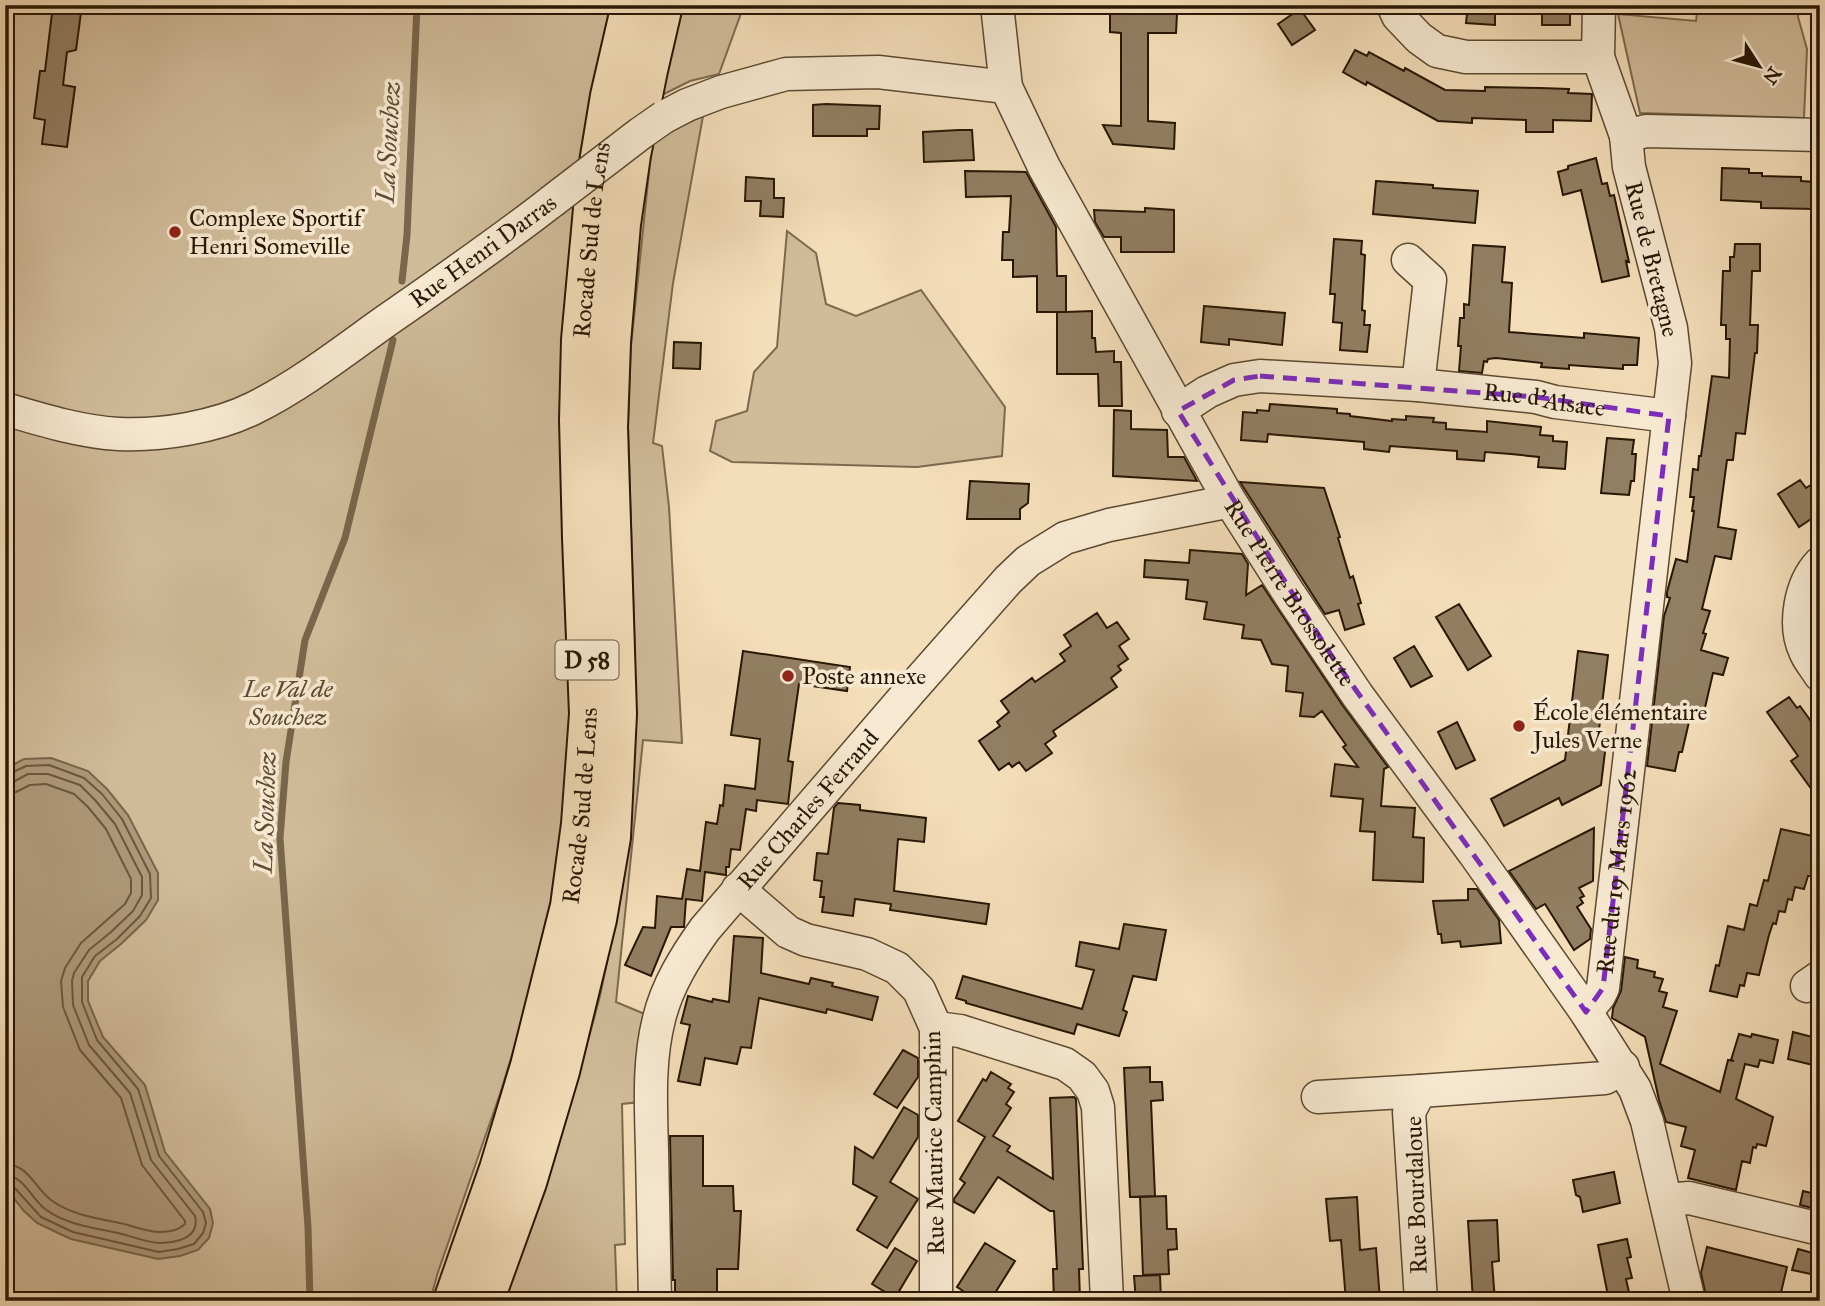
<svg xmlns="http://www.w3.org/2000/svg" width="1825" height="1306" viewBox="0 0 1825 1306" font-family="'IM FELL Great Primer',serif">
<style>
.green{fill:#d1bc9a;stroke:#7c6a4f;stroke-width:2}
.water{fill:#af9a7b;stroke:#79664b;stroke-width:2}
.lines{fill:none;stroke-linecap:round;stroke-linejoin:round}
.shore{stroke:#6c5840;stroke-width:2}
.stream{stroke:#79664b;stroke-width:7}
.building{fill:#927e62;stroke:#281704;stroke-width:2}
.minor-casing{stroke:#5b4931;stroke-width:35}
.highway-casing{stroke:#281704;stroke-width:42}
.minor{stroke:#f8ead2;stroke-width:32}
.highway{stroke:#f4deb9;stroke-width:38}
.minor-bridge-casing{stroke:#5b4931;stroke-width:35;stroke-linecap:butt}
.minor-bridge{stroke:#f8ead2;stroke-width:32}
.marked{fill:none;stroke:#7b2cbf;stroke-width:5;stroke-dasharray:14 9;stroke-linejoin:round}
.poi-dot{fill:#8f2418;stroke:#f8ead2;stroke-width:2.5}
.labels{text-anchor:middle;stroke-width:7;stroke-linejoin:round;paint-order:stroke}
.shield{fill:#f8ead2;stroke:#665642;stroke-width:2}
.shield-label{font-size:23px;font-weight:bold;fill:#281704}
.poi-label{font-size:24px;fill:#281704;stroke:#f8ead2;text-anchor:start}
.street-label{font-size:24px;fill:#281704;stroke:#f8ead2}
.park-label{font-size:24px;font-style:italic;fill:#5b4931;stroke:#f8ead2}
.water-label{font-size:26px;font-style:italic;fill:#5e4b34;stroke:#f8ead2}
</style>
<rect width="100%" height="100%" fill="#f4deb9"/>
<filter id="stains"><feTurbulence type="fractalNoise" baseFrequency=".00286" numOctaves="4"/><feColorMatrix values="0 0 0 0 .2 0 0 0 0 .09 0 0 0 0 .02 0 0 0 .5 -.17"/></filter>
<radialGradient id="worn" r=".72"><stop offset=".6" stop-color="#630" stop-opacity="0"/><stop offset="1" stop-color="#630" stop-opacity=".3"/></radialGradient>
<path class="green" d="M5,5h610l-45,638v120l-14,130 -21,87 -35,114 -62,178 -8,29h-144l-1,-3 -11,3 -269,-1v-896l5,-13 -5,-3z
M682,5h62l-25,69 -29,7 -32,16z
M1698,5h101l-1,12 9,32 -3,69 -164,-5 -22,-99 78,7z
M703,116l-30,167 -20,160 9,3 7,61 13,236 -39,-3 -27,262 31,13 -7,87 -18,2 3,140 -10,1 2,56h-112l72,-220 23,-85 17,-83 18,-178v-75l-7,-235 3,-79 21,-203 26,-16z
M787,231l29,22 10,51 30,12 65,-26 84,117 -3,49 -85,11 -185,-5 -22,-11 6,-30 31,-10 7,-39 23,-25z"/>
<path class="water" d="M51,758l37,13 19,18 21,26 30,58v27l-12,20 -25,24 -21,17 -12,20v20l15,36 42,48 20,67 45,57 3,14 -4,15 -11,12 -18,6 -22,3 -87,-20 -13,-6 -21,-10 -13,-12 -19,-24v-418l19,-10z"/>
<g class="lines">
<path class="shore" d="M5,774l6,-1 15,-7 23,-1 35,13 18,16 20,25 28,55 1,24 -11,18 -23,23 -22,17 -13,21v25l15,38 41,49 21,67 44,56 3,11 -3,10 -9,11 -16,5 -19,3 -86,-20 -32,-15 -28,-31 -8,-2
M5,782h8l15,-8h20l32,11 15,15 20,24 27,53v18l-9,16 -22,21 -22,18 -15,23 -2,8 1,24 16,40 41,48 21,67 44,56c3,13 -3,20 -15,24 -6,2 -15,3 -21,3 -13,-1 -26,-6 -37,-9 -26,-6 -56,-9 -77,-25 -14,-11 -21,-33 -40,-34
M5,793l11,-1 14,-7 16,-1 28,10 14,13 18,22 25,50v14l-6,11 -44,39 -16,25 -4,13 2,26 17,43 41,48 21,67 43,56v3c-6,6 -16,8 -25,8 -10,0 -22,-4 -32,-7 -25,-6 -56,-9 -77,-25 -17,-13 -22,-35 -46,-36"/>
<path class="stream" d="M402,281l5,-46 10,-230
M310,1301l-2,-74 -28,-389 6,-76 19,-122 40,-102 48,-198"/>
</g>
<path class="building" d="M53,5h29l-6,45 -9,2 -4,33 12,2 -8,60 -25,-3 3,-24 -11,-2 6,-47h5z
M1110,5h29v6l38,3 -1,19h-28v88l27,2 -1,26 -61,-5 -10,-19 18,1v-93l-11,-1z
M1468,5h27v20l-29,-2z
M1542,5h28v20h-28z
M1300,9l15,21 -23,15 -14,-21z
M1355,50l12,6 2,-4 35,19 1,-3 40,22 40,1v-4l55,1 29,1 -1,4 24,1 -1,27 -38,-1v12h-27v-12l-54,-2v5l-34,-2 -71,-39 -1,3 -23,-13z
M826,104l54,2 -1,23h-12v7h-54v-31z
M959,130h13l2,30 -50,2 -1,-30z
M1596,158l6,26 5,-1 3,13 4,-1 15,67 -3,-1 3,15 -27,6 -21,-92 -18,5 -5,-23 10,-3v-3z
M1722,168l27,1v4h13v3l39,1v4l15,1 -1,27 -54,-1v-6l-40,-2z
M965,171l61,1 30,55 1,49h9v36l26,-1v27h3l1,14 18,-1v11h7l1,44h-23l-1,-32h-41v-62h8h-28v-36l-24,1v-17h-11l1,-28h6l2,-36 -45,1z
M746,177l28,2v19h10l-1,19 -23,-1 1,-15h-16z
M1376,181l57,4v3l45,3 -3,32 -102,-9z
M1145,208l29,2v42h-53v-15h-17l-9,-15 -1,-12 51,2z
M1334,239l28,2 -1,13 4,1 -3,55 3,1 -1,14h6l-3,27 -27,-2 2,-27 -9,-1 2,-28h-5z
M1735,244h25v27h-8l-2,54h8l-1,28h-2l-10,81 -9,-1 -3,27h-6l-9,67 18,3 -5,29 -16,-3 -13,53 8,2 -7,22 3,1 -5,16 27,8 -5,17 -10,-2 -9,39 -12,-3 -10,43h-3l-4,19 -28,-5 17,-150 6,-18 -3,-1v-5l9,-33 11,3 7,-51h-2l2,-14h-4l3,-28 5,1 1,-14h2l11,-80 17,2 1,-39h-4v-14h-5l2,-54h7v-14h4z
M1473,245l32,2 -3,35 10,1 -3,49 75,6v-5l55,5 -2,27h-14v4l-54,-4v4l-28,-2 1,-4 -46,-5 -8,1 -1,3 -3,-1 -2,12 -23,-2 2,-25h-3l2,-28h4v-14l5,1z
M1204,306l81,7 -3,32 -53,-6v6l-28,-3z
M674,342l27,1 -1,26 -27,-1z
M1270,404l67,5v4l13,1v2l42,5v-2l14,1v-4l28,2 -1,4 13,1v6l41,3v-11l54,6 -1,8 13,1v5l14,1 -2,27 -27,-2 1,-10 -28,-3 -26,-2 -1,9 -27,-2v-8l-67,-5 -1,6 -25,-3v-7l-96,-8 -1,8 -26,-2 2,-28 14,1v-3l12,1z
M1114,410l17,1v18l36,1 1,27h16l13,24 -84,-5z
M1607,438l27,2 -2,14h4l-2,27h-3l-2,14 -28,-2z
M1820,479v34l-21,14 -21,-33 22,-14 6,8z
M970,481l59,3 -1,19 -8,6v10h-53z
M1240,482l84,6 16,49 -2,1 12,40 3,-2 8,27 -3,1 6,20 -19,6 -6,-20 -14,4z
M1190,550l52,4 6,10 -2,31 16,-10 81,121 45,61 -4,2 -3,37 34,2 -2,29 11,1 -1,44 -50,-2 2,-48 -15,-1 3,-32 -32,-3 4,-32 23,3 -15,-20 3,-2 -24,-34 -8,6 -14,-1 3,-23 -17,-2 2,-25 -16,-2 -11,-24 -19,-2 2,-13 -40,-6 3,-17 -21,-3 2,-19 -44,-3 1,-17 44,3z
M1459,604l32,52 -23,14 -32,-53z
M1097,613l10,15 10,-6 12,17 -10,7 9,13 -10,7 3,4 -10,8 6,9 -64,44 3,5 -11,8 7,9 -26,18 -7,-9 -7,5 -3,-4 -10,7 -20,-29 21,-15 -3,-4 12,-10 -8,-11 31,-23 3,4 30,-21 -5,-7 11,-8 -7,-11z
M1414,646l18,30 -21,11 -17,-29z
M743,651l107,16 -3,24 -48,-7 -11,77 5,1 -5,42 -31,-4 -1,11 -10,-2 -6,41 -9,-1 -2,18h-3v8l-21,-3 -3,29 -16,-2 -2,28h-13l-20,49 -26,-11 18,-38 12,1 2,-32 25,3 5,-30 13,2 6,-49 11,2 3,-19 3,1 2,-21 30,4 5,-50 -29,-4z
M1578,651l30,4 -10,83 7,14 -4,33 -39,20 -3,-7 -55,28 -13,-27 74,-39z
M1789,697l8,11 3,-2 8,11 7,11 -3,2 8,12v59l-29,-40 7,-5 -31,-44z
M1457,722l18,38 -19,9 -18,-37z
M838,803l22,2v5l66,8 -2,24 -26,-3 -4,52 95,13 -3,20 -96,-14 1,-6 -36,-5 -2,17 -31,-4 2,-15h-4l2,-16 -8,-1 3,-27 11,1 6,-46z
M1594,828l-1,53 -14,7 5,8 -4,2 3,5 -6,4 14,22 -1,10 -16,11 -29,-46 -9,5 -27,-38z
M1781,829l36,8 -3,13 3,1 -6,25h-3l-4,13 -9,-2 -3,13 -4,-1 -3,13 -6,-1 -3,13 -3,-1 -4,12 -10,40 -12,-2 -3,13 -4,-1 -3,12 -27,-6 6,-26 3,1 9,-40 16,4 6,-26 7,2 7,-26 4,1z
M1468,889h9l22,31 2,23 -40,4 -1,-6 -18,2 -1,-9h-3l-5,-33 35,-1z
M1124,924l42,6 -10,50 -23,-4 -10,34 4,2 -8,24 -42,-12 -3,10 -108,-31v-2l-10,-3 7,-22 119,33 12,-39 -18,-4 4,-24 39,7z
M734,936l29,2 -2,35 48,11 2,-6 22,5 -1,3 46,11 -6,23 -45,-11 -1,4 -67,-15 -8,50 -10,-1 -4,17 -32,-6 -5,27 -22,-4 12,-56 -9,-2 7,-27 24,6 1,-3 16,3z
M1625,957l13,3 -1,8 18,4 -1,5 9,2 -4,12 8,2 -4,14 14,4 -17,53 60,28 8,-32 6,1 -3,-1 8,-26 12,3 1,-3 26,6 -5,23 -13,-3 -2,7 -13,-3 -9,35 37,18 -7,29 -9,-2 -1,4 -3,-1 -3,16 -8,-2 -6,29 -48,-12 7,-28 -14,-4 5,-19 -20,-5 -7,-22 -14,-63 -33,-19 1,-10 8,-17z
M1793,1032l27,7 -7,26 -25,-6z
M903,1050l15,8v19l-21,31 -23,-14z
M1150,1067v15h12l1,18 -12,1 4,95 -25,1 -6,-129z
M991,1072l20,12 -3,4 6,4 -8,12 5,4 -18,28 17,10 -3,5 46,28 -3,-81 24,-1 2,2 7,170h-4l1,32h-26l-1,-32h4l-3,-58h-4l-52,-34 -24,36 -20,-11v-3l11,-16 -5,-4 25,-42 -27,-16 25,-42 3,2z
M904,1107l14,8v22l-28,45 28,17 -31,49 -30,-18 20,-33 -24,-13 2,-37 18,11z
M670,1136h33v50h30l1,25h7l-3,58h-21v32h-42v-21h-2z
M1614,1172l6,31 -37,9 -3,-15 -4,-2 -3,-15z
M1803,1191l17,4v15l-20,-5z
M1166,1196l1,33h9l1,20 -9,1 1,24 -26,1 -3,-78z
M1357,1197l3,53 16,-2 4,52 -34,1 -5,-61 -11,1 -4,-42z
M1497,1220l2,41 -7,1 3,39h-22l-5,-80z
M1627,1239l4,18 -4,1 5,20 -6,1 5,22h-22l-11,-56z
M985,1243l30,18 -25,40h-33l6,-10 -6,-4z
M1707,1247l80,20 -8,34h-72l-6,-28z
M895,1248l22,13 -22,37 -23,-14z
M1798,1249l22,6v21l-28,-6z
M1160,1275l1,26h-25l-2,-25z"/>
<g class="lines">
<defs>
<g id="minor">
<path id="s1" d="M997,5l9,82 38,80 184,331 62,97 68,101 116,157 112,159 49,77 12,32 42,180"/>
<path d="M1393,5l5,11 21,22 18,13 29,6h132"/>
<path d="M664,117l23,-12 34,-13 65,-18 92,-2 128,15"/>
<path d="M1626,136l20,-5 174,4"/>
<path d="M1408,260l22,20 -12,105"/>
<path d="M5,409c37,11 76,23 114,25 42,2 97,-7 135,-26 46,-23 87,-55 129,-85 56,-39 113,-78 168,-121"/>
<path id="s2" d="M1178,411l29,-19 27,-12 26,-4 158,9 118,12 19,5 114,14"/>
<path d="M1820,563c-20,21 -27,62 -15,88 3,8 10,16 15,24"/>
<path d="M738,889l50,43 18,8 61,14 30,14 22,22 17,38v273"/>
<path d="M1807,986l13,-9"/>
<path id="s3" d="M1586,1012l13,-16 4,-8 72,-625 -4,-35 -42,-161 -3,-31 -28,-79 1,-52"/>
<path d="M936,1028l24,3 105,33 17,12 11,15 5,16 9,194"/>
<path d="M1318,1097l102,-6"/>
<path d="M1666,1200l23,-2 131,31"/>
<path id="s4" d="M655,1301c-1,-50 -2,-100 -3,-150 -1,-44 -4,-89 7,-132 8,-33 26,-62 46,-90l205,-238 98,-111 20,-19 37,-23 44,-13 112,-22 7,-5"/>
<path d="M1421,1301l-12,-189 11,-21 185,-13 18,-11"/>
</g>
<g id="highway">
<path id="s5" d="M453,1301l46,-132 31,-103 40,-160 11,-82 8,-110 -7,-176 -3,-118 2,-80 14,-153 15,-91 21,-91"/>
<path d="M484,1301l43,-119 33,-111 37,-152 14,-82 6,-123 -9,-287 3,-85 10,-118 10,-69 17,-85 15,-65"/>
</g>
</defs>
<use href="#minor" class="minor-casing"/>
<use href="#highway" class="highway-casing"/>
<use href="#minor" class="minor"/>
<use href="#highway" class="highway"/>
<defs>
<path id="minor-bridge" d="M551,202l90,-69 23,-16"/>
</defs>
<use href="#minor-bridge" class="minor-bridge-casing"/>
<use href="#minor-bridge" class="minor-bridge"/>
</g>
<path class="marked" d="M1260,376l276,21 133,19 -66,572 -17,24 -253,-354 -155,-247 56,-31z"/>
<g class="poi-dot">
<circle cx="175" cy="232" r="7"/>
<circle cx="788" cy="676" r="7"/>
<circle cx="1519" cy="726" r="7"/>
</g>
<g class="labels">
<rect class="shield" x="555.5" y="640.5" width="63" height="39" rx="5"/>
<g class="shield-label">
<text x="587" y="668">D 58</text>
</g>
<g class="poi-label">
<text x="189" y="226">Complexe Sportif<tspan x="189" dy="28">Henri Someville</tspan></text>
<text x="802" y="684">Poste annexe</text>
<text x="1533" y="720">École élémentaire<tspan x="1533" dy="28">Jules Verne</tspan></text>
</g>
<g class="street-label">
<text dy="8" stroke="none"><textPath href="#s5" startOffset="1080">Rocade Sud de Lens</textPath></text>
<text transform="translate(483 251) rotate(-36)" y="8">Rue Henri Darras</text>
<text transform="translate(1652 259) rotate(76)" y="8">Rue de Bretagne</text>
<text dy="8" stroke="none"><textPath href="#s2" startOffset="376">Rue d'Alsace</textPath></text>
<text dy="8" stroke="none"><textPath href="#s1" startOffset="663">Rue Pierre Brossolette</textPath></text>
<text dy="8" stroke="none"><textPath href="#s5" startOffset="513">Rocade Sud de Lens</textPath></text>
<text dy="8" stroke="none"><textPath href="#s4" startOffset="542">Rue Charles Ferrand</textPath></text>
<text dy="8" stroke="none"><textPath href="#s3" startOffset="147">Rue du 19 Mars 1962</textPath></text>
<text transform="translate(934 1143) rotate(-91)" y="8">Rue Maurice Camphin</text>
<text transform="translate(1416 1195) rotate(-92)" y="8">Rue Bourdaloue</text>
</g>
<g class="park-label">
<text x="288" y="697">Le Val de<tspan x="288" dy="28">Souchez</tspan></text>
</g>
<g class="water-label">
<text transform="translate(388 142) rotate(-87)" y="9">La Souchez</text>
<text transform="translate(265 812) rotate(-88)" y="9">La Souchez</text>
</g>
</g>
<rect width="1825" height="1306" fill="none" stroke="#f4deb9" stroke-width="28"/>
<rect x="7" y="7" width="1811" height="1292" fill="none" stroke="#281704" stroke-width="3.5"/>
<rect x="14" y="14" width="1797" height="1278" fill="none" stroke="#281704" stroke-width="2"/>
<g transform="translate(1759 66) rotate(126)" stroke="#f8ead2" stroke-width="5" paint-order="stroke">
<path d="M0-5L12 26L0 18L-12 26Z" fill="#281704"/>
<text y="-10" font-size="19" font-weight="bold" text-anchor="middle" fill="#281704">N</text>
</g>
<rect width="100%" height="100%" filter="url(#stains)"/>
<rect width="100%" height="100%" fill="url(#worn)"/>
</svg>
